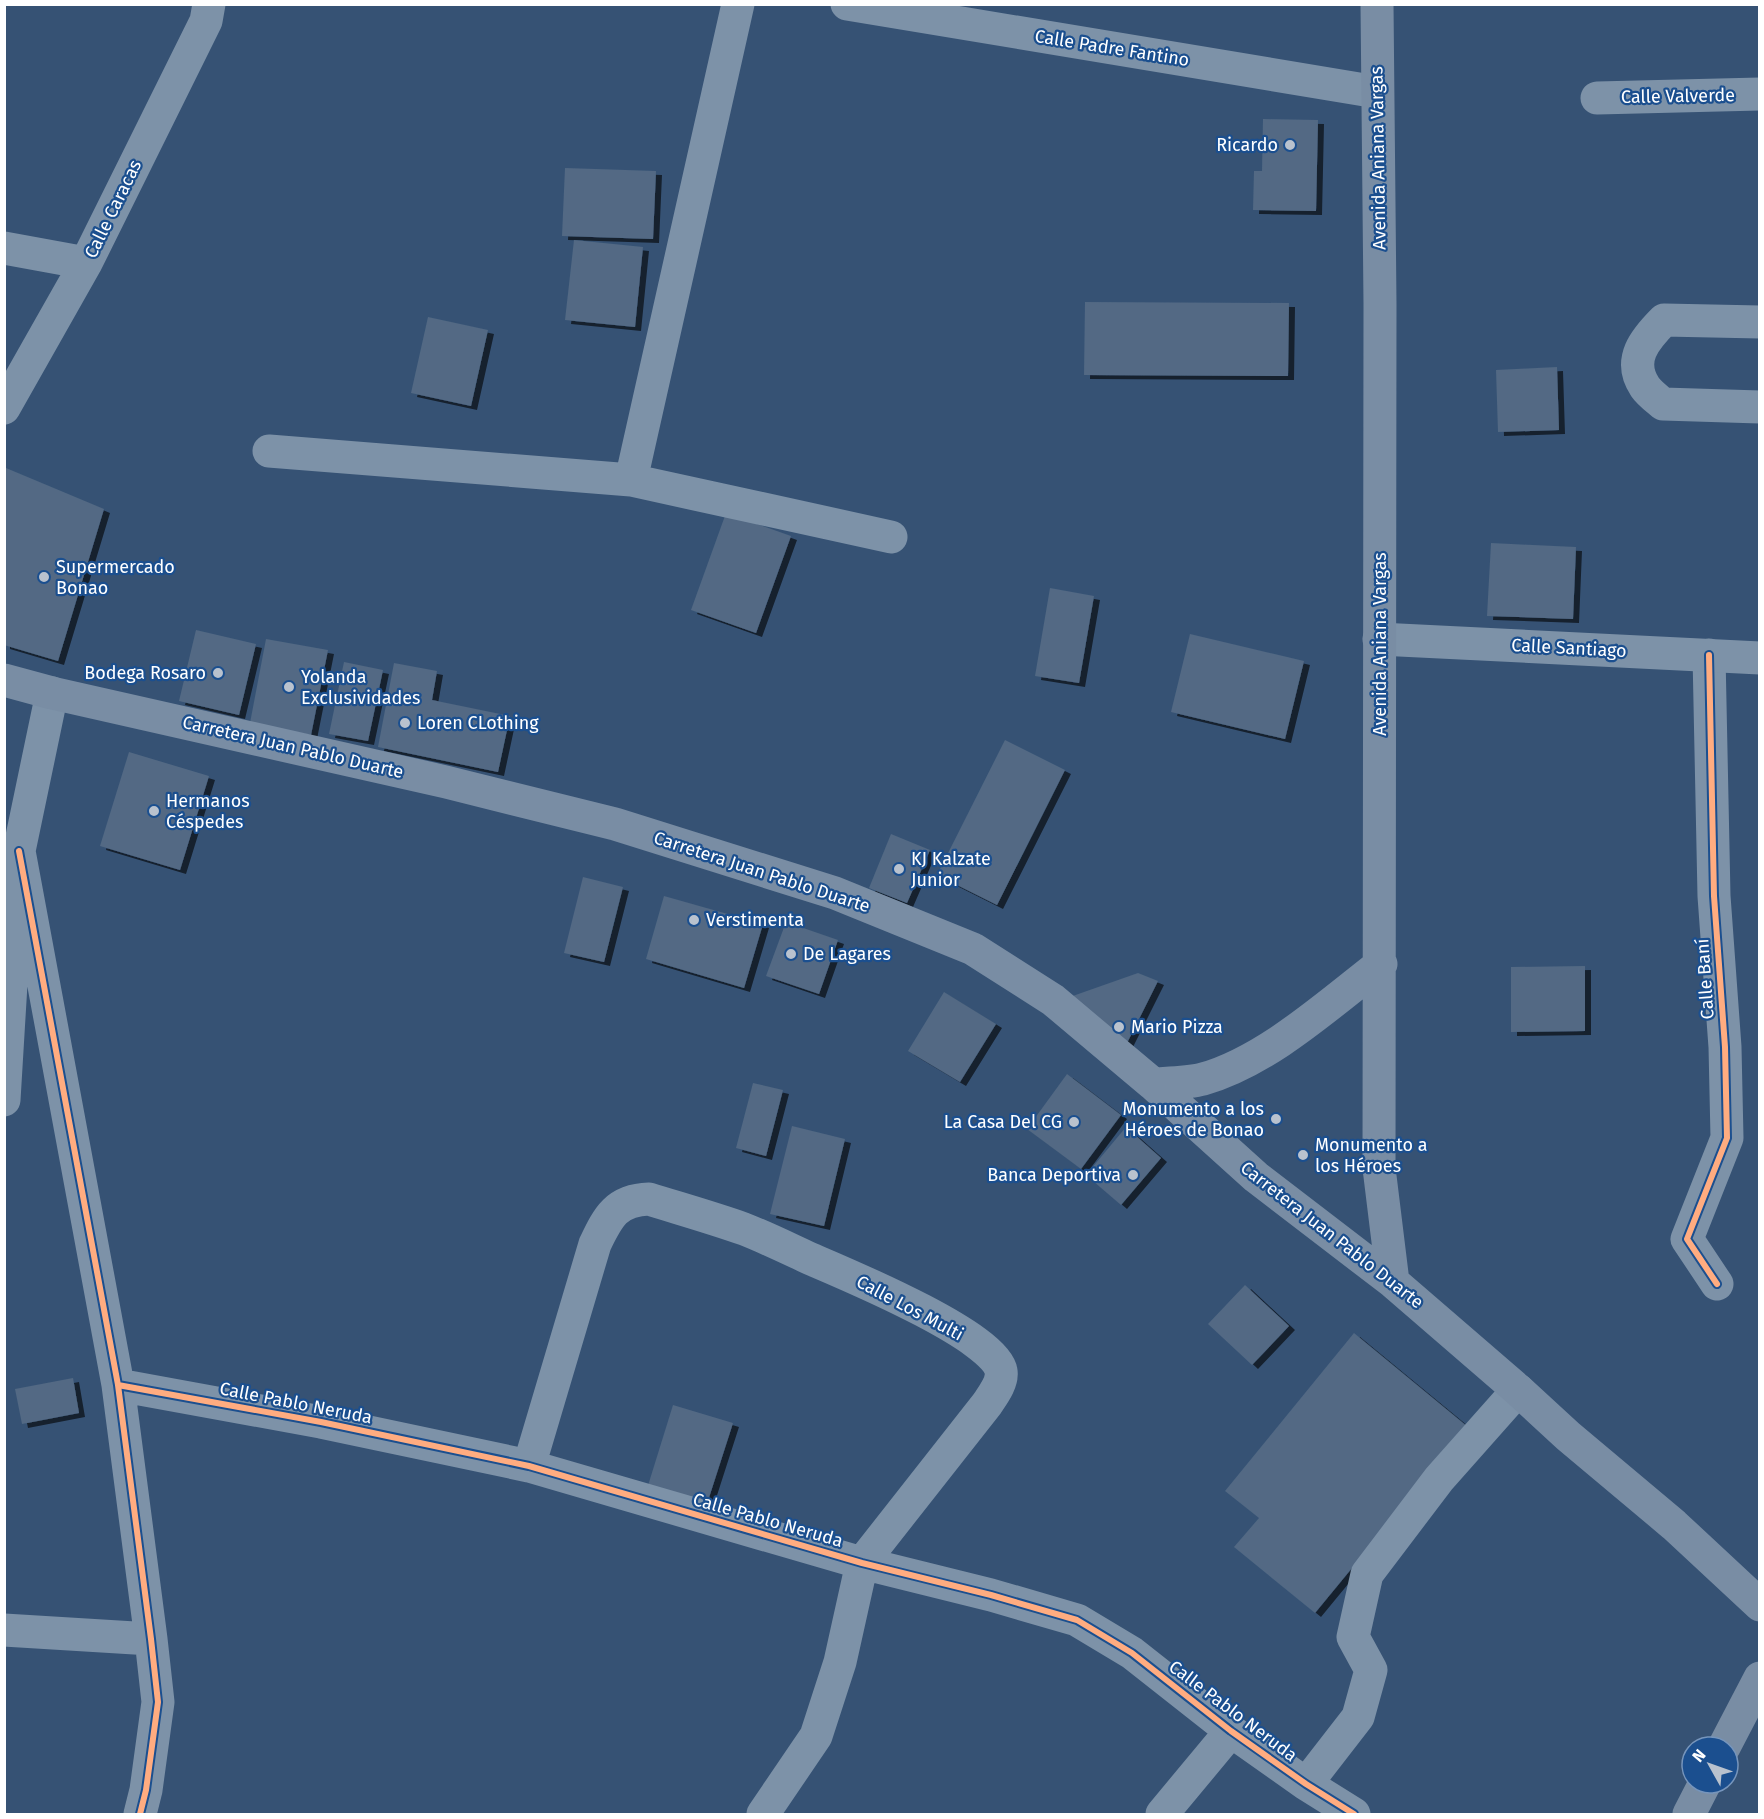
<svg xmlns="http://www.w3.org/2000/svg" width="1764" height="1819" viewBox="0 0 1764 1819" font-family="'Fira Sans',sans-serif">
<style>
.building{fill:#526984;filter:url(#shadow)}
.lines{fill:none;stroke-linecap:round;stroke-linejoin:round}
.minor{stroke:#7d92a8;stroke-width:33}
.tertiary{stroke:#7d92a8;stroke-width:33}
.secondary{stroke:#798da4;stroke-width:33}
.cycleway-casing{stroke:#1b4f8f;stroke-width:10}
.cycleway{stroke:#ffac80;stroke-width:6}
.poi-dot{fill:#b9c2ce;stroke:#1b4f8f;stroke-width:2}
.labels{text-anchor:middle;stroke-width:4.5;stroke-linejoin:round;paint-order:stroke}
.street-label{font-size:18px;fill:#fff;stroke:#1b4f8f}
.poi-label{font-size:18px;fill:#fff;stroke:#1b4f8f;text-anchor:start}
</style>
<defs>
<filter id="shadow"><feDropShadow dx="6" dy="4" stdDeviation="0" flood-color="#0009"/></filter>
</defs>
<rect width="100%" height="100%" fill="#365274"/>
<path class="building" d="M1263,119l55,1 -2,91 -63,-1 1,-39h8z
M565,168l91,3 -3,68 -91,-3z
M574,240l69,7 -8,80 -70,-7z
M1085,302l204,1 -1,73 -204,-1z
M428,317l60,13 -17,76 -60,-13z
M1557,367l2,63 -61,2 -2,-62z
M6,468l98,41 -46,152 -54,-16v-173z
M726,513l65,23 -35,97 -65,-23z
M1491,543l85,4 -3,72 -86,-3z
M1050,588l44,8 -15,87 -44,-7z
M196,630l60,14 -17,71 -60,-14z
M1190,634l114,27 -19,78 -114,-27z
M266,639l62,11 -17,85 -61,-12z
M344,662l39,8 -15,71 -39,-7z
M394,663l43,8 -5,29 78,16 -12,56 -120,-25z
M1005,740l60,30 -68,135 -60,-30z
M129,752l80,24 -29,94 -80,-24z
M891,834l39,16 -23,53 -38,-15z
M583,877l40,10 -19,75 -40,-9z
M664,896l99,28 -19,64 -98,-29z
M786,922l52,18 -19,54 -53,-18z
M1585,966v65l-74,1v-65z
M1138,973l20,8 -33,66 -58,-49z
M944,992l52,32 -36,58 -52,-31z
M1067,1074l54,41 -40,54 -54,-40z
M753,1083l30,7 -17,66 -30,-8z
M792,1126l53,13 -21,87 -54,-12z
M1126,1127l35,31 -40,47 -35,-30z
M1245,1285l44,41 -37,39 -44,-41z
M1354,1333l114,94 -153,186 -81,-66 25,-29 -34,-27z
M73,1378l6,35 -57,11 -7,-35z
M673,1405l60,18 -28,87 -59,-18z"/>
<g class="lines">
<path class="minor" d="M847,4l530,88
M1597,98l163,-4
M4,248l82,15
M1760,322l-96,-2c-19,19 -37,40 -19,67 4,6 12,12 18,17l97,3
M4,408l82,-145 120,-242 3,-17
M269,451l362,29 260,57
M631,480l107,-476
M1709,655l5,241 11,151 2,91 -40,101 30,45
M19,851l99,534 33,254 7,63 -12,88 -6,24
M4,1100l15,-249 33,-158
M118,1385l203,37 208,44 333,97 129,32 86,25 55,33 99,78 75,53 48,30
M529,1466l66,-222c13,-27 21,-44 54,-45 32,10 64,19 95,30 23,9 45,20 67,30 35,15 184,77 190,112 2,11 -8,24 -14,33l-125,159 -22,99 -24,74 -53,78
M4,1630l147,9
M1306,1784l52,-67 13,-47 -18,-33 14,-63 72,-95 79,-89
M1162,1814l69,-83"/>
<path class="tertiary" d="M1379,639l381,19"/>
<path class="secondary" d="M1377,4l3,300 -1,864 14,114
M4,680l48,13 394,89 169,42 220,69 138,56 80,51 100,84 103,93 137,105 125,108 50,46 106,89 86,80
M1153,1084c16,-1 35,-1 50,-5 64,-18 126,-75 178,-115
M1724,1747l36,-69
M1689,1814l16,-31"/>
<defs>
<path id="cycleway" d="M1709,655l5,241 11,151 2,91 -40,101 30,45
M19,851l99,534 33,254 7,63 -12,88 -6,24
M118,1385l203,37 208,44 333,97 129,32 86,25 55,33 99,78 75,53 48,30"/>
</defs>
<use href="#cycleway" class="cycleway-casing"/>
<use href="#cycleway" class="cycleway"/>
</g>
<g class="poi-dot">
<circle cx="1290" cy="145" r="6"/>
<circle cx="44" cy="577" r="6"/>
<circle cx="218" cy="673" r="6"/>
<circle cx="289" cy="687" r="6"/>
<circle cx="405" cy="723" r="6"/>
<circle cx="154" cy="811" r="6"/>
<circle cx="899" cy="869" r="6"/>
<circle cx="694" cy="920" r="6"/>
<circle cx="791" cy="954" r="6"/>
<circle cx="1119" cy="1027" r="6"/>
<circle cx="1276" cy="1119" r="6"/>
<circle cx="1074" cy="1122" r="6"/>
<circle cx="1303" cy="1155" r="6"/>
<circle cx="1133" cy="1175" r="6"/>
</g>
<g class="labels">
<g class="street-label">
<text transform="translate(1112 48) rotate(9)" y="6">Calle Padre Fantino</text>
<text transform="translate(1678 96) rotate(-1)" y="6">Calle Valverde</text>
<text transform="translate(1378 158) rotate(-91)" y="6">Avenida Aniana Vargas</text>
<text transform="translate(113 209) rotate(-64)" y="6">Calle Caracas</text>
<text transform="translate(1380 644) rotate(-90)" y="6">Avenida Aniana Vargas</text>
<text transform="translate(1569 648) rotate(3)" y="6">Calle Santiago</text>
<text transform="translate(293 747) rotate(13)" y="6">Carretera Juan Pablo Duarte</text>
<text transform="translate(762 872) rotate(18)" y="6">Carretera Juan Pablo Duarte</text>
<text transform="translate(1705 979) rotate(-94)" y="6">Calle Baní</text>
<text transform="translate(1332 1235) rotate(38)" y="6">Carretera Juan Pablo Duarte</text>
<text transform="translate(910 1308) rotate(28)" y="6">Calle Los Multi</text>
<text transform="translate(296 1403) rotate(11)" y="6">Calle Pablo Neruda</text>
<text transform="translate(768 1520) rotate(16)" y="6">Calle Pablo Neruda</text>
<text transform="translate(1233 1711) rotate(37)" y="6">Calle Pablo Neruda</text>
</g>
<g class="poi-label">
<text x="1278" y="151" text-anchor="end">Ricardo</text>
<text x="56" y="573">Supermercado<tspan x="56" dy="21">Bonao</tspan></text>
<text x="206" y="679" text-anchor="end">Bodega Rosaro</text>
<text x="301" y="683">Yolanda<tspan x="301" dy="21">Exclusividades</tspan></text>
<text x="417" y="729">Loren CLothing</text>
<text x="166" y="807">Hermanos<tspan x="166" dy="21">Céspedes</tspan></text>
<text x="911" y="865">KJ Kalzate<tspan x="911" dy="21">Junior</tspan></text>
<text x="706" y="926">Verstimenta</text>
<text x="803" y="960">De Lagares</text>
<text x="1131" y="1033">Mario Pizza</text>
<text x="1264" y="1115" text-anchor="end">Monumento a los<tspan x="1264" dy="21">Héroes de Bonao</tspan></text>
<text x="1062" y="1128" text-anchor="end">La Casa Del CG</text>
<text x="1315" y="1151">Monumento a<tspan x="1315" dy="21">los Héroes</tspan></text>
<text x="1121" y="1181" text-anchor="end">Banca Deportiva</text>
</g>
</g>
<rect width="1764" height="1819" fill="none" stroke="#ffffff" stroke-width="12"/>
<g transform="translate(1710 1765) rotate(310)"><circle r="28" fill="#1b4f8f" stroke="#7695bc" stroke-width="1.5"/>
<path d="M0-4.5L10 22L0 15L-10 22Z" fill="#b9c2ce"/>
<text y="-9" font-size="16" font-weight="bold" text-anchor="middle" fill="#ffffff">N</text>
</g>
</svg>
